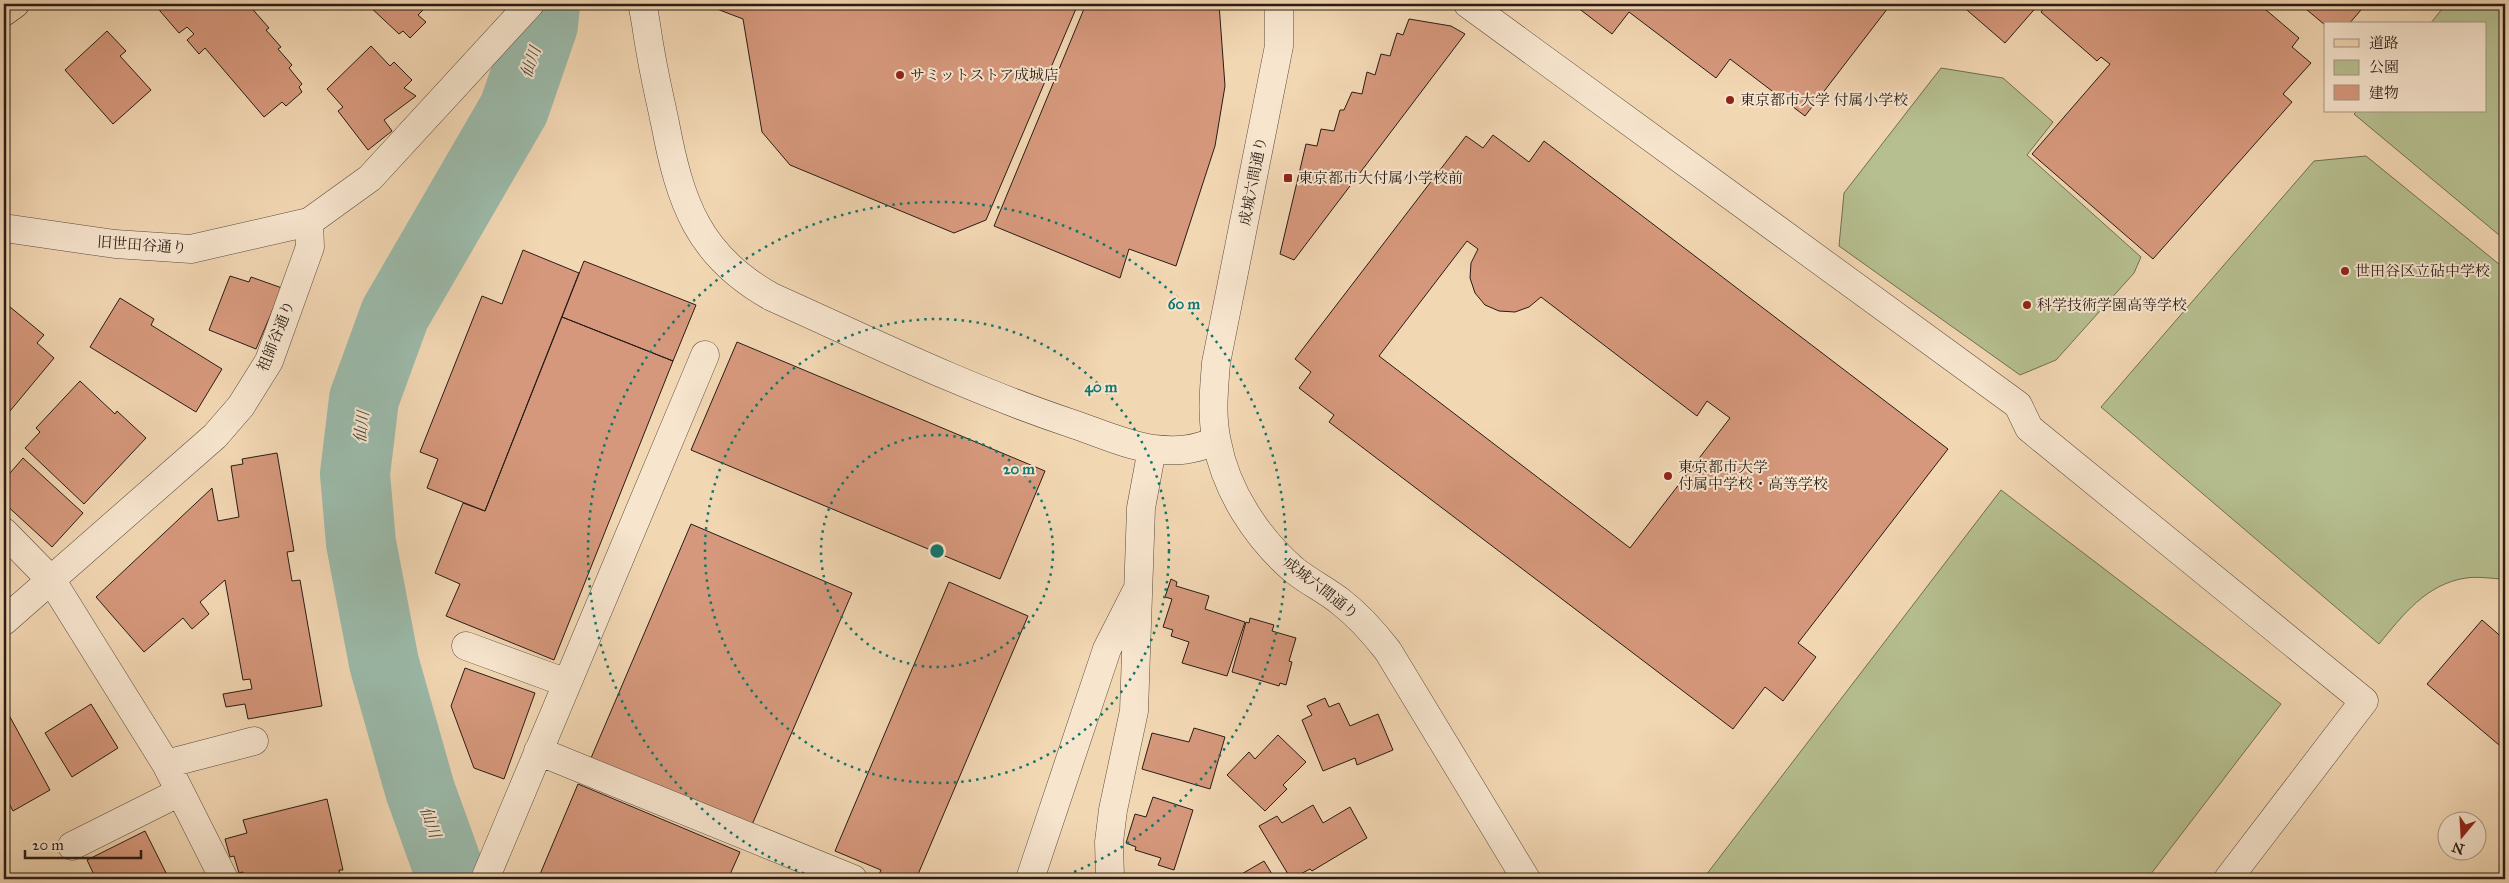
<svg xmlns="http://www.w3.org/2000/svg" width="2509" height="883" viewBox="0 0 2509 883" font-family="'IM FELL Great Primer','Noto Serif JP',serif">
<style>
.green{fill:#b6bf90;stroke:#706e53}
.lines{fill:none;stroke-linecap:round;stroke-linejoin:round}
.river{stroke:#9bbaaa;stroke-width:70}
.building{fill:#d6987c;stroke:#291c16;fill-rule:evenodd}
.minor-casing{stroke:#5b4b3d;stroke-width:29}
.major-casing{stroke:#291c16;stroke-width:29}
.minor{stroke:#f7e5ce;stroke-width:28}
.major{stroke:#f2d7b3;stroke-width:28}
.ring{fill:none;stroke:#0f766e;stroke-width:2.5;stroke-dasharray:2.5 5}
.poi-dot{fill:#8f2418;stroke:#f7e5ce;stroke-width:2}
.labels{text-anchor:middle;stroke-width:4;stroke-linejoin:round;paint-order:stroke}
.poi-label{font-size:15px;fill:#291c16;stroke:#f7e5ce;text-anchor:start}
.street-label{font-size:15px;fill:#291c16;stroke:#f7e5ce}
.water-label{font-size:16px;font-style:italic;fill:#4b4b42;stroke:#f7e5ce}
.centre{fill:#0f766e;stroke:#f7e5ce;stroke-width:2.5}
.ring-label{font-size:15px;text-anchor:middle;font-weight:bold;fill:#0f766e;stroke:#f7e5ce;stroke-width:4;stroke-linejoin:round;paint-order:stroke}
</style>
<rect width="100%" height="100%" fill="#f2d7b3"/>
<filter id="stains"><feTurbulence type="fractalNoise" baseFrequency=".004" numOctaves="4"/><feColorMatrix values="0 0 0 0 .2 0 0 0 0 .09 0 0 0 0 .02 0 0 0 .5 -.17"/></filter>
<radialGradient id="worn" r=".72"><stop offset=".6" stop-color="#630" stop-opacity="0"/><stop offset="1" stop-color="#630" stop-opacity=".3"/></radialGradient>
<path class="green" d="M2446,4h59v236l-151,-126 3,-3h128v-87h-55z
M1941,68l62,10 50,44 -26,33 114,102 -7,16 -78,87 -36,15 -181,-129 5,-53z
M2366,156l139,113v310c-12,0 -26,-3 -39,-1 -40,6 -63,37 -87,66l-278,-237 213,-246z
M2001,490l280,214 -134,175h-444z"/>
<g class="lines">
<path class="river" d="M452,879l-32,-89 -36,-127 -23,-120 -6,-69 9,-75 31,-85 119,-205 29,-84 2,-21"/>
</g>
<path class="building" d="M154,4h94l21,24 -3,2 15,17 -3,2 14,16 -3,3 13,16 -3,3 3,5 -16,14 -4,-4 -18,15 -59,-69 -6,6 -12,-14 7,-6 -7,-7 -8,6z
M367,4h50l6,6 -5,5 8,7 -16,16 -7,-7 -4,3z
M704,4h374l-92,216 -32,13 -164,-68 -28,-33 -19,-113z
M1086,4h133l6,82 -10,60 -39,120 -47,-17 -9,29 -126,-52z
M1573,4h318l-86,112 -75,-57 -14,19 -87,-66 -17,22z
M1960,4h79l-34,39z
M2040,4h219l40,34 -7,9 19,16 -28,31 9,8 -139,157 -121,-105 78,-90 -9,-7 -4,4 -56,-49 3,-4z
M2300,4h66l-17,20 -24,1z
M1409,19l42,7 14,8 -171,226 -14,-6 26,-110 11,2 4,-17 13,2 6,-21h4l8,-18 10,2 5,-22 8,3 6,-21 9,2 7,-23 6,2z
M107,31l19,20 -6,5 31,34 -38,34 -48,-54z
M371,46l19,20 4,-4 18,18 -8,8 12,8 -32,24 8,11 -24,19 -30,-39 5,-4 -16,-18z
M1493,135l36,27 15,-21 404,308 -150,194 18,14 -33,44 -18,-14 -32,42 -404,-307 5,-7 -35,-27 12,-16 -16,-13 171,-223 17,12zM1467,241l11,8 -7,14 -1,15 5,15 10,12 14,6 16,1 14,-5 12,-10 156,119 10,-15 23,17 -100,130 -251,-192z
M523,250l56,23 -94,238 -58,-23 11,-29 -18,-7 62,-156 20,8z
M584,261l112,44 -23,56 -111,-44z
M230,276l19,6 2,-5 31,11 -26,61 -47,-19z
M120,298l34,21 -3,6 71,44 -26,43 -106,-65z
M4,302l40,33 -7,8 17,15 -44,53 -6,-5z
M562,317l111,44 -119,299 -108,-44 14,-32 -25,-11 28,-70 22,8z
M737,342l308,129 -45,108 -309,-129z
M80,381l35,33 2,-3 29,27 -62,66 -59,-56 15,-16 -4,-4z
M277,453l17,98 -7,1 5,29 8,-1 22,126 -74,13 -3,-15 -19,3 -3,-13 29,-5 -2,-10 -7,1 -18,-100 -25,22 9,12 -17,15 -9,-11 -39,34 -48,-55 116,-109 6,33 21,-4 -8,-51 12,-2 -1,-5z
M23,458l60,55 -31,34 -48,-44v-23z
M691,524l161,69 -101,234 -160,-69z
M1171,579l6,3 -1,4 33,10 -4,13 40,13 -18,54 -45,-13 7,-21 -18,-6 2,-6 -10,-3 9,-28 -7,-2z
M949,582l79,34 -112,263h-39l4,-9 -46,-19z
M1250,618l24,7 -2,6 24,7 -7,23 3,1 -6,23 -6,-2 -1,3 -47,-14 14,-50 3,1z
M2482,620l23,20v110l-78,-66z
M465,668l70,25 -31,86 -30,-11 -23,-62z
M1325,698l4,9 10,-4 11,23 28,-12 15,36 -36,15 -2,-7 -32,13 -21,-51 10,-5 -5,-9z
M91,704l27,44 -46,29 -27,-44z
M4,706l46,84 -37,21 -9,-17z
M1194,728l31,9 -15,52 -68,-20 10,-36 37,9z
M1278,735l28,27 -23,23 4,4 -22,22 -38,-36 22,-23 6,7z
M578,784l162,68 -12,27h-190z
M1153,797l40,13 -19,60 -16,-5 3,-7 -26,-8 1,-3 -10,-4 9,-29 11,3z
M327,799l16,71h-4l2,9h-96l-2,-7 -4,1 -5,-17 -4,1 -5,-18 22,-6 -4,-13z
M1313,805l10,18 27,-16 17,31 -55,33 -2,-2 -19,10 -32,-53 18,-10 5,7z
M145,831l21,42 -14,6h-56l-9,-19z
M1264,861l11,18h-42z"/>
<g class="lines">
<defs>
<path id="minor" d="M642,4c4,15 5,30 8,45 4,25 10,50 15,74 15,79 33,133 107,174 98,44 196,92 298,126 27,9 55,22 83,26 26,3 40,1 63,-8
M1279,4v42l-63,317c-2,26 -5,53 1,79 9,49 40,96 77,128 15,12 32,20 47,32 18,14 33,31 47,49l138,228
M1468,4l550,401 11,23 335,273 -136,178
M4,228l111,16 76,5 118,-27 61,-44 160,-174
M4,532l48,49 114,183 58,115
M4,621l211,-185 26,-30 28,-45 41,-114 -1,-25
M466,646l101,37
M538,751l315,128
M166,764l88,-23
M72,846l108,-54
M485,879l220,-524
M1030,879l77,-230 29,-57
M1110,879l-1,-37 4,-32 21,-99 7,-203 11,-59"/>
<path id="major" d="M4,12l11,-8"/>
</defs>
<use href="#minor" class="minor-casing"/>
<use href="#major" class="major-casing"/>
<use href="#minor" class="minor"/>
<use href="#major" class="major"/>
</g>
<g class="ring">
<circle cx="937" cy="551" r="116"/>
<circle cx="937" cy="551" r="232"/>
<path d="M818 879A349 349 0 1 1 1056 879"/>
</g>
<g class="poi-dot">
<circle cx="900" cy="75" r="5"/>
<circle cx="1730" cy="100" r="5"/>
<rect x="1283" y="173" width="10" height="10" rx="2.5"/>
<circle cx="2345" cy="271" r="5"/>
<circle cx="2027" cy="305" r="5"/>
<circle cx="1668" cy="476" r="5"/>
</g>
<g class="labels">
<g class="poi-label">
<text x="910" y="80">サミットストア成城店</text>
<text x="1740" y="105">東京都市大学 付属小学校</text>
<text x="1298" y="183">東京都市大付属小学校前</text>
<text x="2355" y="276">世田谷区立砧中学校</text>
<text x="2037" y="310">科学技術学園高等学校</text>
<text x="1678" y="472">東京都市大学<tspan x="1678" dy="17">付属中学校・高等学校</tspan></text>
</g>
<g class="street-label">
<text transform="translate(1253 181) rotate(-79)" y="5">成城六間通り</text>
<text transform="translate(142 245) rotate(4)" y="5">旧世田谷通り</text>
<text transform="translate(276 336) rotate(-68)" y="5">祖師谷通り</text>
<text transform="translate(1321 588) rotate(38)" y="5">成城六間通り</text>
</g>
<g class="water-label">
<text transform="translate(530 62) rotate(-71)" y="6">仙川</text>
<text transform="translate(361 427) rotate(-83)" y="6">仙川</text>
<text transform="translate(431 822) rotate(70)" y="6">仙川</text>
</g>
</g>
<circle cx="937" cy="551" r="8" class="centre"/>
<g class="ring-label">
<text x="1184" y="309">60 m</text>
<text x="1101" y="392">40 m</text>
<text x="1019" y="474">20 m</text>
</g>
<rect width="2509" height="883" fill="none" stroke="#f2d7b3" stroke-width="20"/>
<rect x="5" y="5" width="2499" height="873" fill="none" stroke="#291c16" stroke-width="2.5"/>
<rect x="10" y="10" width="2489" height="863" fill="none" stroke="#291c16"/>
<rect x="2324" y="22" width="162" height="90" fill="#f7e5ce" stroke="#a59584"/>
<rect x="2334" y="39" width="25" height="8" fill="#f2d7b3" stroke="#a59584"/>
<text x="2369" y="48" font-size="15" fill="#291c16">道路</text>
<rect x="2334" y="60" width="25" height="15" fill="#b6bf90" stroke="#a59584"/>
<text x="2369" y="72" font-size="15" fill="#291c16">公園</text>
<rect x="2334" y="85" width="25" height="15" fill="#d6987c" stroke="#a59584"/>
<text x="2369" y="98" font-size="15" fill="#291c16">建物</text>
<g transform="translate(2462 836) rotate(198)"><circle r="24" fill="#f7e5ce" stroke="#a59584"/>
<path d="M0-4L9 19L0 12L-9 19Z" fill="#8f2418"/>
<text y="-8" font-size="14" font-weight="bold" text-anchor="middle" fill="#291c16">N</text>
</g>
<path d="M25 850v8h116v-8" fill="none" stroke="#291c16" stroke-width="2.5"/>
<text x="32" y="850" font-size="15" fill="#291c16" stroke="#f7e5ce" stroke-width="4" paint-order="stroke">20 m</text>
<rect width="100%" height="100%" filter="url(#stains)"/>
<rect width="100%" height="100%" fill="url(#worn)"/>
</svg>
